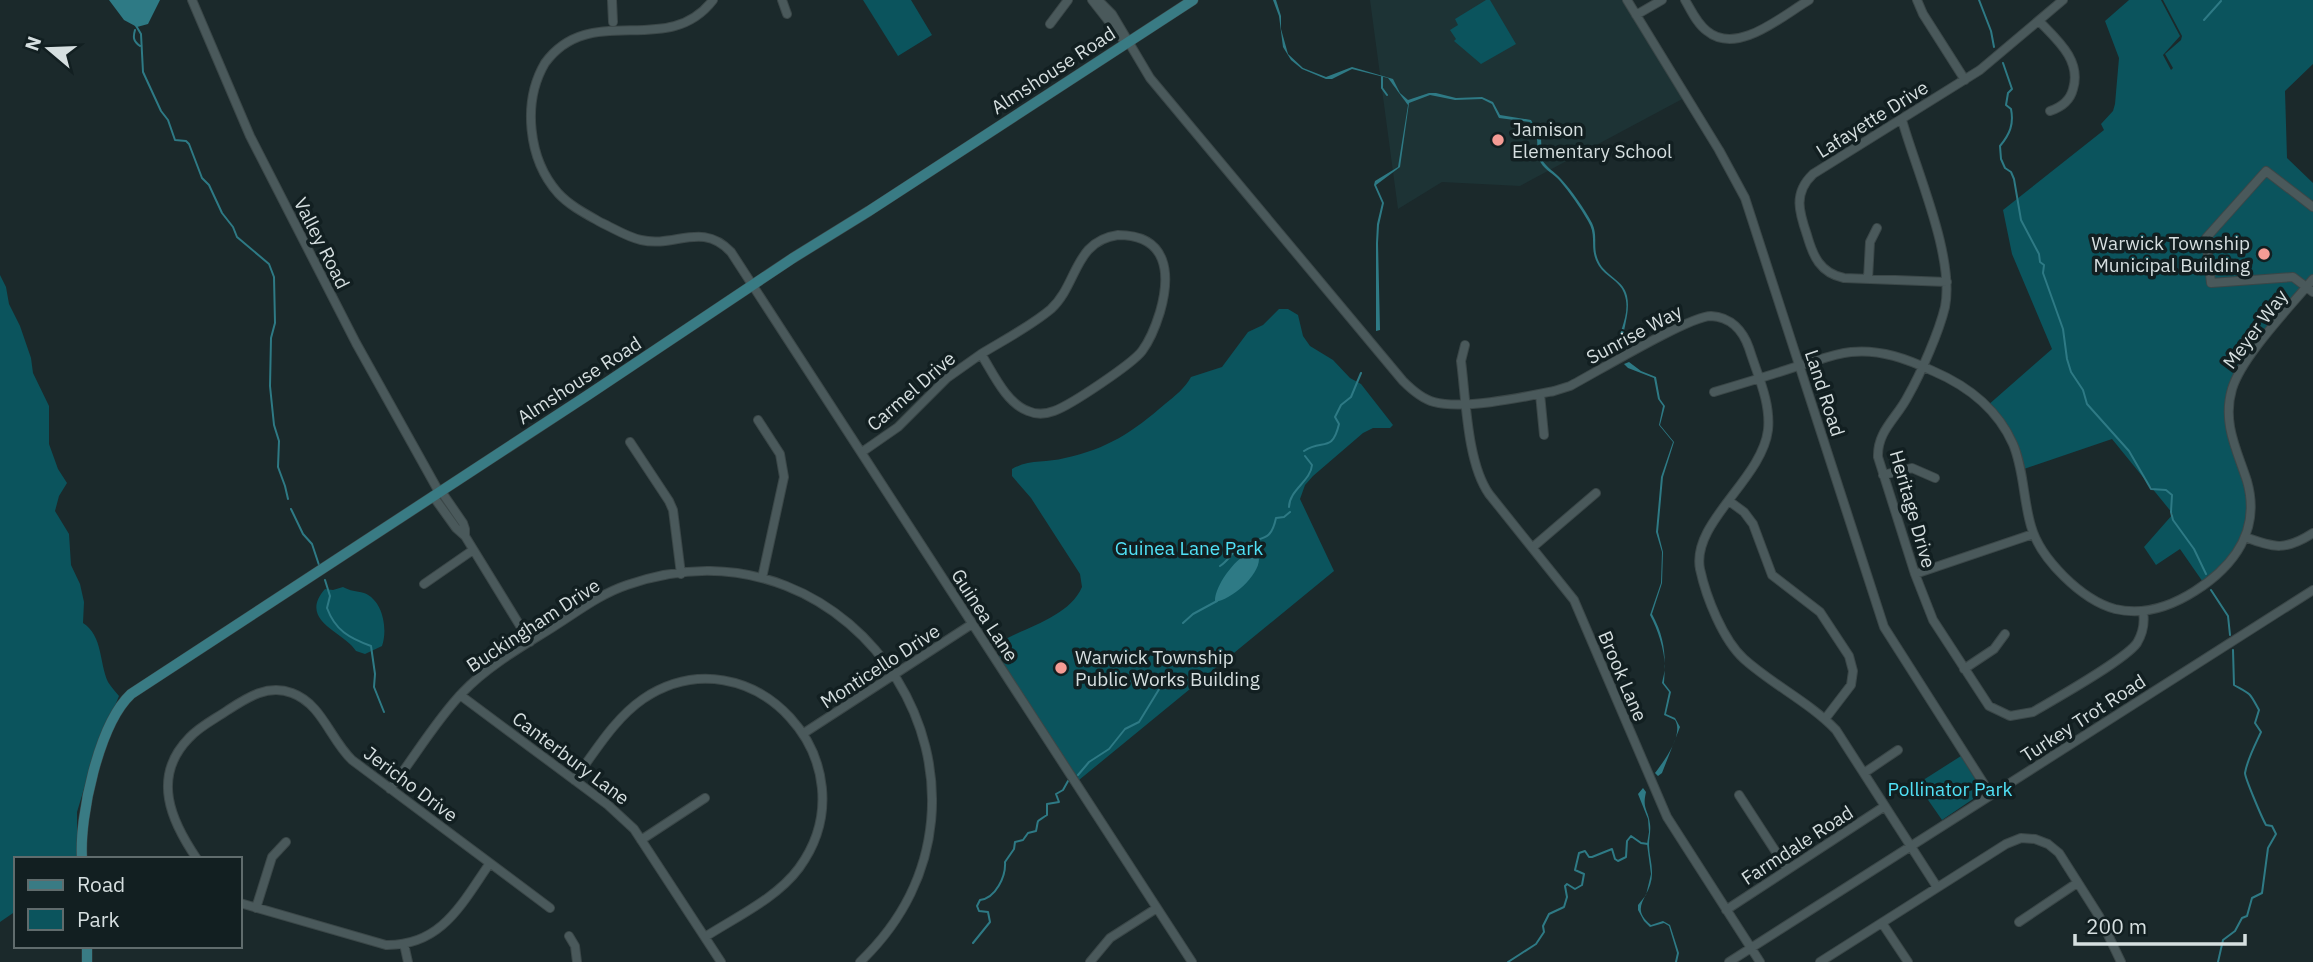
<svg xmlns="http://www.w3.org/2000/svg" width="2313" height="962" viewBox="0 0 2313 962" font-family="'IBM Plex Sans',sans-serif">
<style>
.built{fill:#1d3335}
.green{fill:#0b545d}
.water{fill:#2e7a85}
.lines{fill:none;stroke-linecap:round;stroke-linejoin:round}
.stream{stroke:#2e7a85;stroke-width:2}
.minor-casing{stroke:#3b4748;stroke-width:10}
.major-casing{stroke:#3b4748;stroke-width:11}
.minor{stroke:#4a595b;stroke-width:8}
.major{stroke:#397b84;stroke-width:10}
.poi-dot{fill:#f59c95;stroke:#121f21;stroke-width:2.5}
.labels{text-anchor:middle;stroke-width:7;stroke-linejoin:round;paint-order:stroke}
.street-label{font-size:19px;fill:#d6dfe0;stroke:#121f21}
.poi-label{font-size:19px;fill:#d6dfe0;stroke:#121f21;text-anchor:start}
.park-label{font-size:19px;fill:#51e2f7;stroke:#121f21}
</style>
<rect width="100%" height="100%" fill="#1b292b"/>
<path class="built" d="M1370,0h258l58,97 -166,89 -78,-4 -44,27z"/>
<path class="green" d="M863,0h48l21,35 -34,21z
M1486,0h4l26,44 -35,20 -27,-23 2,-2 -6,-9 8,-5 -3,-6z
M2129,0h32l19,36 -17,19 8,15 2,-2 -8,-14 16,-14 1,-4 -19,-36h150v64l-28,27 2,67 26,25v17l-3,4 3,3v72l-73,93 -11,46 21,88 -5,31 -40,48 -25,-36 -24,16 -12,-18 29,-33 -61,-75 -91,31 -4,-15 -30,-49 65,-57 -40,-95 -9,-44 101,-80 -3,-6 12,-13 2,-7 4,-46 -14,-37z
M0,275l6,12 3,17 11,22 11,32 2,15 16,33v38l9,25 9,14 -8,13 -4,15 14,23 2,31 9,19 4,18 -1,21c20,13 16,39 25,59 3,5 7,9 11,14l-27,66 -15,50v47h-61v52l-16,11z
M1279,309h9l10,6 5,21 7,10 23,14 17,18 11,6 32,41 -3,3h-17l-10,5 -50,43 -8,9 -5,14 34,72 -255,209 -81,-124 11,-7 -9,-2v-5c26,-15 69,-25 82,-55l-2,-13 -49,-76 -19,-22v-7c17,-10 34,-6 53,-11 42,-9 68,-26 100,-54 10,-8 20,-16 26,-27l31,-10 26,-35 15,-7z
M343,587c7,4 13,4 21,6 19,7 24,36 18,53l-17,8 -9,-3c-11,-19 -59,-30 -31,-62l8,1z
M1961,756l19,31 -1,8 -37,25 -25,-36z"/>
<path class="water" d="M109,0h51l-12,24 -11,3 -13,-7z
M1273,0h3l5,16v13l7,25 15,14 23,9 26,-10 41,12 7,14 8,7 21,-7h7l20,5 26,-1 11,5 7,13 31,5 10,18 1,22c5,8 13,12 19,19 11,12 23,29 31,44 7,15 -1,25 8,41 7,12 24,17 27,32 4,18 -6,35 -4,53l-6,1c1,-19 15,-36 7,-57 -4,-12 -19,-17 -25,-27 -11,-17 -1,-29 -11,-45 -8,-14 -18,-28 -28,-40 -6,-7 -15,-11 -19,-18 -8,-14 2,-23 -11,-41l-31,-4 -7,-14 -10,-5 -27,1 -25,-5 -21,8 -9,64 -24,18 8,18 -5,22 -1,18 2,87 -4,1v-88l1,-19 5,-21 -8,-18 1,-4 23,-14 10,-62c-3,-4 -19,-26 -20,-27l-36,-9 -20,10h-6l-24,-10 -11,-9 -8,-13 -4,-31z
M1629,362l12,9 15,6 4,22 5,7 -5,19 14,17 -11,35 -5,55 5,20 -1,31 -10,31c13,24 14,42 12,69l7,9 -5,22 9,4 5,9 -18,46 -4,3 -3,-3c9,-12 29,-38 20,-53l-11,-5 5,-23 -7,-9c1,-6 3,-11 3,-17 -1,-18 -7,-36 -15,-51l11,-32 1,-31 -6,-20 5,-55 12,-35 -14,-17 4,-19 -5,-7 -4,-21 -26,-10 -4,-4z
M1248,553l11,6c0,17 -28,41 -44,43 -1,-15 19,-42 33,-49z
M1643,788l3,4c-4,17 2,17 4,32 1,7 -1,14 -1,21 0,9 3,18 3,27 1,25 -25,34 -1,53l12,-4 7,4 9,28 -2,9h-2l2,-9 -8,-27 -5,-3 -14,4 -6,-6 -6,-11v-5l8,-10 5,-21 -4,-30 2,-12 -1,-13 -10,-25z"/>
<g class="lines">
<path class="stream" d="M1979,0l12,31 3,16
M2204,20l17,-19
M135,24l6,10 2,38 18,39 7,9 7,20 11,1 3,3 13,34 7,7 13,28 11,14 4,10 32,27 5,13 1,46 -4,15 -1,48 4,39 5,16 -1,26 7,19 3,13
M135,30c-2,7 -2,11 5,16
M2003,63l9,26 -4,4 -2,12 5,4c3,15 -1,25 -11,37l1,13 4,9 6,4 3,7 7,41 18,34 1,8 4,3 -1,8 20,56 4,30 4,13 12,18 4,14 42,47 22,38 15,1 6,5 -1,17 2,8 21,29 12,25
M1382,77v11l5,7
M1304,451c18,-13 28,3 35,-27l-4,-7 6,-12 10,-8 10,-24
M1289,507c0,-17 22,-26 23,-42l-7,-9
M291,509l12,25 9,10 7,21
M1243,545l2,10
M1220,566c8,-5 12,-14 20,-19 19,-13 30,-1 36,-29l8,-1 6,-5
M325,580l5,16 -3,12c8,22 22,30 44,38l4,28 -1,13 10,25
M2211,590l17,26 2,19
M1183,623l10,-9 24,-13
M1078,775l11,-13 20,-13 16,-20 14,-7 30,-49
M973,943l17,-21 -2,-10 -9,-1 -2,-5 3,-6c16,-2 26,-24 25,-38l9,-13 1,-7 8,-2 5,-7 8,-2c3,-13 -1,-8 11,-16v-11l12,-2 -3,-8 7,-4 5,-9
M1508,962l28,-18 8,-12 -1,-6 6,-12 15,-7 3,-10 -2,-11 2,-2 8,5 7,-4 2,-11 -9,-4 4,-17 6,-2 4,6h3l20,-8 3,10 3,2 8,-4 1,-16 4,-5 10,7 7,1
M2218,962l5,-22 12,-9 7,-13 5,-2 5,-18 10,-5 6,-45 8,-14 -4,-8 -6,-1c-4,-7 -21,-47 -21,-52 2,-13 11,-30 16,-41l-6,-9 4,-13c-10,-18 -7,-15 -25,-25l-1,-35"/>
<defs>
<path id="minor" d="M192,0l58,136 106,207 83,149
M612,0l1,22
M713,0c-46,60 -122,0 -168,63 -23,39 -17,96 13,130 12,13 28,21 44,30 13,6 25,14 39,17 34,8 61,-19 90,12l461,710
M782,0l5,14
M1092,0l33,42
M1098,0l14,14 38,64 253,303c9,9 19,18 31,21 29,8 90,-5 120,-11l16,-5c25,-13 119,-70 141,-70 20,1 32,15 38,32 8,26 22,54 19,82 -6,49 -77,93 -68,139 6,28 23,71 44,90 29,26 65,43 92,71l101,157
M1627,0l92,150 26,48 139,429 107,168
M1685,0c6,10 12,24 22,31 30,25 75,-15 102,-31
M1917,0l6,14 42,66
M1636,15l26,-15
M2039,21c17,18 43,39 34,68 -3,12 -11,18 -23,22
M1050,24l18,-24
M1902,120c14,50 53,137 43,187 -6,25 -24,66 -37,89 -11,22 -31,35 -30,61l37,117 18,46 56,86 21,10 23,-4c22,-13 92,-52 104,-69 6,-10 8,-20 6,-32
M2313,207l-47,-36 -60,67 5,45 82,-6 20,15
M1118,235c50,0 53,39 42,77 -4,13 -9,27 -18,39 -10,13 -71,54 -88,60 -8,3 -17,4 -26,0 -22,-8 -35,-38 -47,-57 23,-14 50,-28 70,-45 27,-25 23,-68 67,-74z
M1868,279l2,-37 7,-14
M1947,282l-103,-4c-24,-5 -31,-22 -37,-43 -8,-23 -14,-42 6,-61l167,-104 83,-70
M1465,345l-4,16c5,38 6,102 28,133l85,106 93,217 93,145
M1714,392c27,-8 54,-16 81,-25 19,-5 37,-13 56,-15 30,-3 56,7 82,19 35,15 64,37 80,73 11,26 10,55 18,82 9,33 51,74 84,83 29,7 55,-2 80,-18 39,-25 66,-61 52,-110 -10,-31 -25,-58 -15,-92 10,-33 58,-82 81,-110
M1540,394l4,41
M758,420l22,34 4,23 -22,101
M630,442l39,59 4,9 8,64
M862,452l36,-25 49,-49 34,-24
M1883,475l29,-7 23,10
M441,491l22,32 2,6v7
M433,496l23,32 9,8 65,106
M1729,501l15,11 9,12 19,51 48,37 29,44 4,15 -2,14 -26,34
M2245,537c30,11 40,14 68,-4
M1533,547l63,-54
M1915,574l118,-40
M424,584l49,-34
M1964,669l30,-20 11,-15
M460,695l148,110 26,24 87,133
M804,733l168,-109
M1864,773l34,-23
M574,780c21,-28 40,-61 69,-81 108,-72 232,65 156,169 -22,30 -63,49 -94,69
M390,789c24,-31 46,-69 73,-97 26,-27 60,-46 90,-65 24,-15 47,-33 74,-42 231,-81 411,207 233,377
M1739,795l48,74
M641,840l64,-42
M197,859c-26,-38 -46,-82 -8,-121 11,-12 26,-19 39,-28 20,-13 40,-26 64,-17 30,11 38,46 60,67l198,148
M240,903l146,42c56,1 76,-42 104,-82
M256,908l16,-51 14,-15
M1726,910l159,-104
M2019,922l58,-39
M1882,923l26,39
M569,936l6,10 2,16
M404,944l4,18
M1090,962l20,-24 47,-30
M1729,962l584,-372
M1820,962l186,-118 15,-6 14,1 13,5 11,9 40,63 22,46"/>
<path id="major" d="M82,859c-3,-43 17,-135 49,-165l457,-299 205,-137 76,-47 324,-211
M87,946v16"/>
</defs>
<use href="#minor" class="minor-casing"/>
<use href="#major" class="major-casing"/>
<use href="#minor" class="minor"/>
<use href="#major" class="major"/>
</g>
<g class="poi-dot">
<circle cx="1498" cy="140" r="7"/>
<circle cx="2264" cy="254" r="7"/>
<circle cx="1061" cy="668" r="7"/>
</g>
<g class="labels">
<g class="street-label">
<text transform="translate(1053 70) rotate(-33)" y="7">Almshouse Road</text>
<text transform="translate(1872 119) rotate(-32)" y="7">Lafayette Drive</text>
<text transform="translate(322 243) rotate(63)" y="7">Valley Road</text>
<text transform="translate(2255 329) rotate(-53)" y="7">Meyer Way</text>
<text transform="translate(1634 334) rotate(-28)" y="7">Sunrise Way</text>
<text transform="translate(579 380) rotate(-33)" y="7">Almshouse Road</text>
<text transform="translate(911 391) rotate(-41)" y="7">Carmel Drive</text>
<text transform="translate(1825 393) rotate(72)" y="7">Land Road</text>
<text transform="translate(1913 509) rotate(74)" y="7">Heritage Drive</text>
<text transform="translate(985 615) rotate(57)" y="7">Guinea Lane</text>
<text transform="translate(533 625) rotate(-33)" y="7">Buckingham Drive</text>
<text transform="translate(880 666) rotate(-33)" y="7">Monticello Drive</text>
<text transform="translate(1623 676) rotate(67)" y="7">Brook Lane</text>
<text transform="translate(2083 718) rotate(-33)" y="7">Turkey Trot Road</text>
<text transform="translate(571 758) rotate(37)" y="7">Canterbury Lane</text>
<text transform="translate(411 784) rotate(37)" y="7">Jericho Drive</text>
<text transform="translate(1797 845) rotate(-33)" y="7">Farmdale Road</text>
</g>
<g class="poi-label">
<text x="1512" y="136">Jamison<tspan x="1512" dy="22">Elementary School</tspan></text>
<text x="2250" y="250" text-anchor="end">Warwick Township<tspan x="2250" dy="22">Municipal Building</tspan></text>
<text x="1075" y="664">Warwick Township<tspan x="1075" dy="22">Public Works Building</tspan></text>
</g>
<g class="park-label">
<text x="1189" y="555">Guinea Lane Park</text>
<text x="1950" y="796">Pollinator Park</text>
</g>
</g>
<rect x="14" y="857" width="228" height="91" fill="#121f21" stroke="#606c6d" stroke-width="2"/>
<rect x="28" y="880" width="35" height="10" fill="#397b84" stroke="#606c6d" stroke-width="2"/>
<text x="77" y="892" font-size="21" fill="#d6dfe0">Road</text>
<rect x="28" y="909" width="35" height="21" fill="#0b545d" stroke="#606c6d" stroke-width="2"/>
<text x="77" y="927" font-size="21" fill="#d6dfe0">Park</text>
<g transform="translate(49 49) rotate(289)" stroke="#121f21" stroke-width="5" paint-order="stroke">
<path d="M0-5L12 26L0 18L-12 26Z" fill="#d6dfe0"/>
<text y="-10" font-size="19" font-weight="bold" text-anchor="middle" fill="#d6dfe0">N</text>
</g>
<path d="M2075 934v10h170v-10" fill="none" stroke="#d6dfe0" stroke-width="3.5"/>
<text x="2086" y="934" font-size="21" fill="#d6dfe0" stroke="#121f21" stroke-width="5" paint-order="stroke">200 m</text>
</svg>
